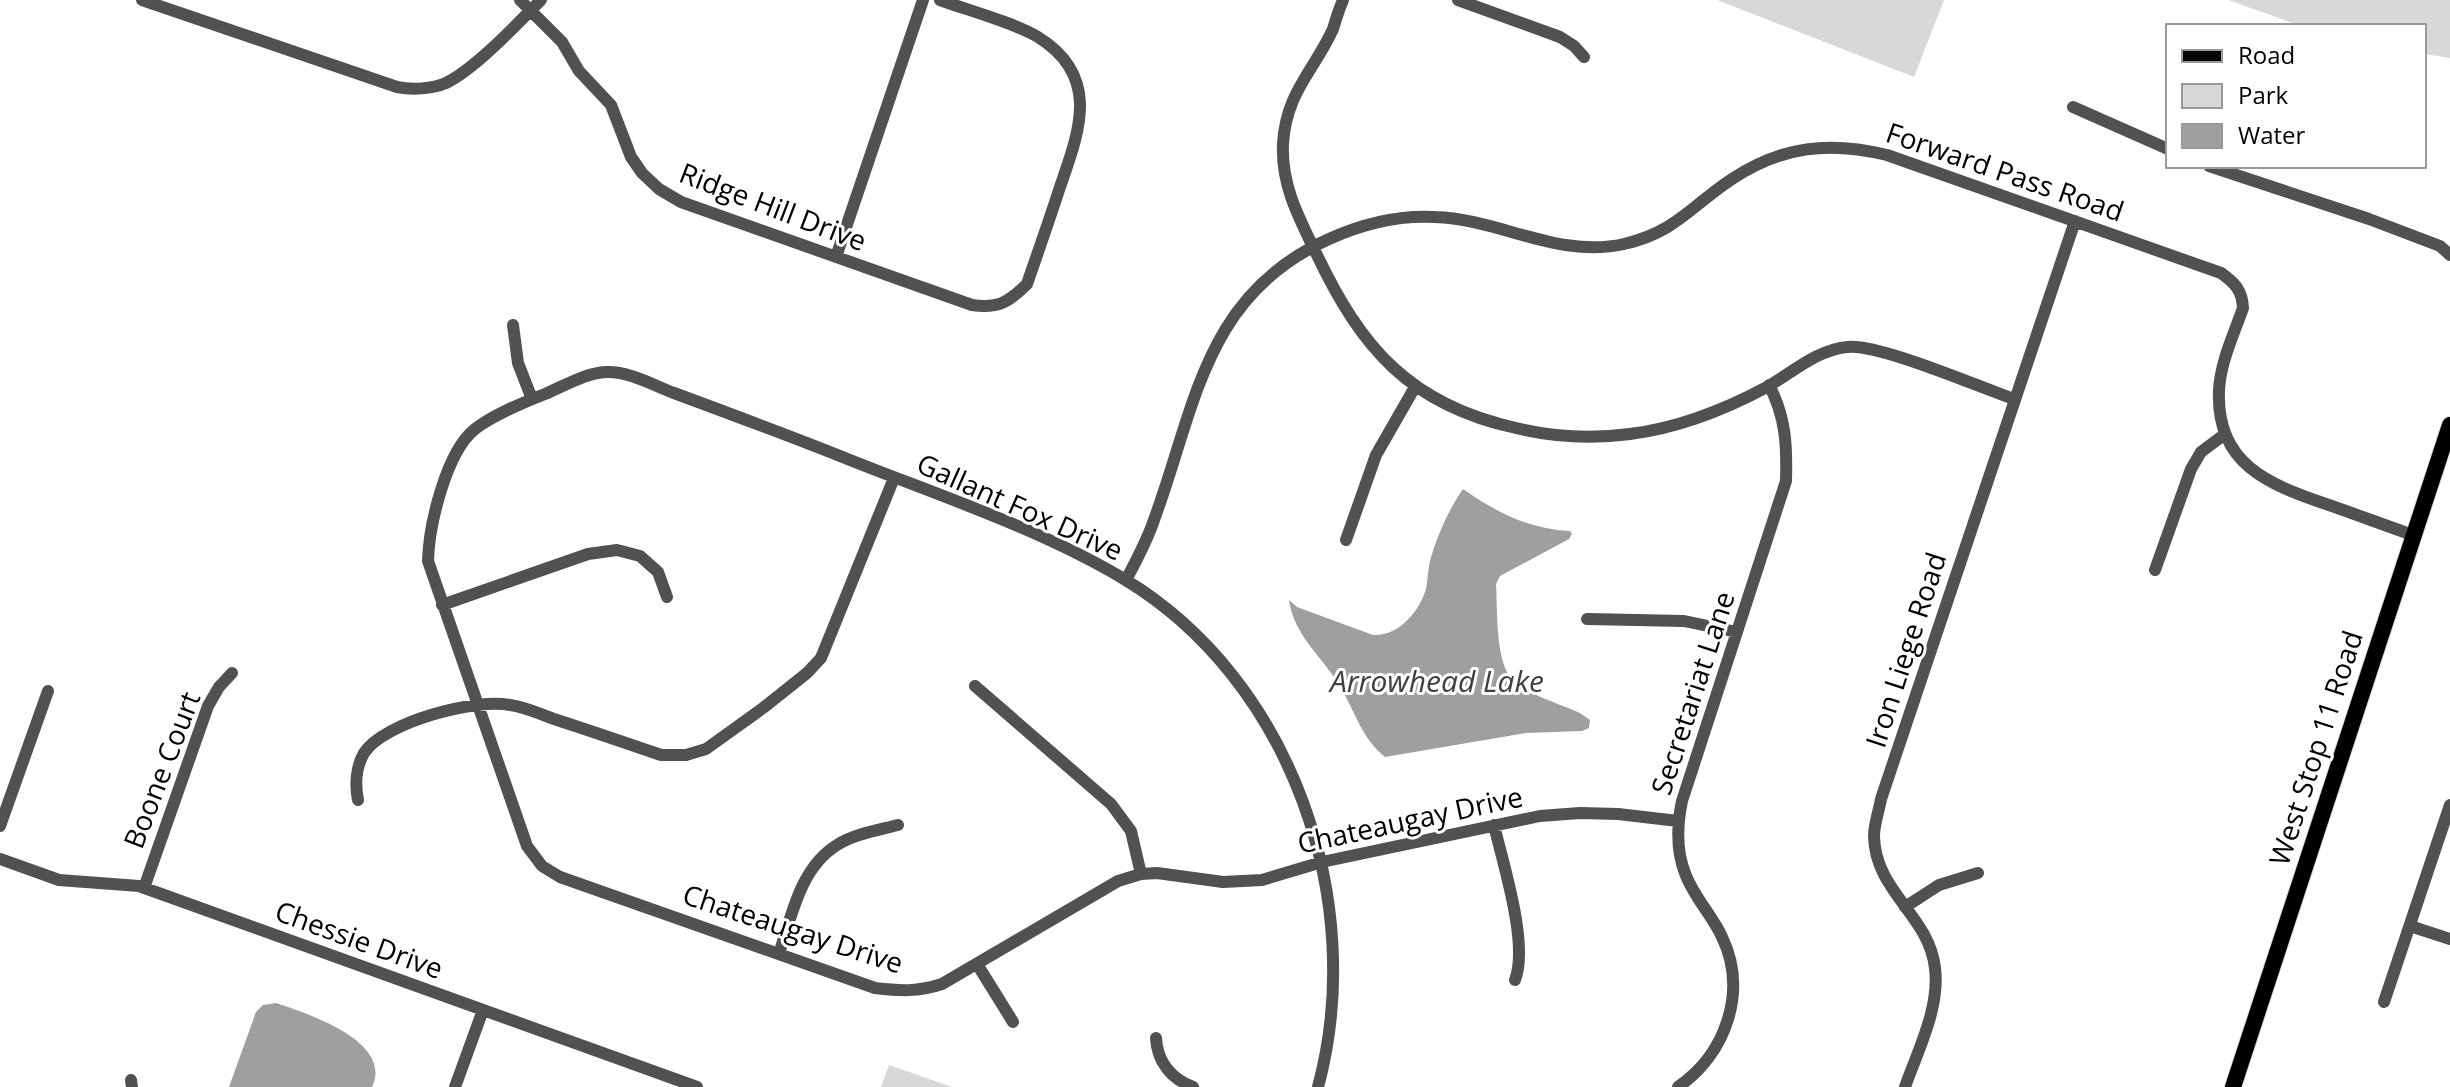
<svg xmlns="http://www.w3.org/2000/svg" width="2450" height="1087" viewBox="0 0 2450 1087" font-family="'Open Sans',sans-serif">
<style>
.green{fill:#d8d8d8}
.water{fill:#9f9f9f}
.lines{fill:none;stroke-linecap:round;stroke-linejoin:round}
.major-casing{stroke:#dbdbdb;stroke-width:18}
.minor{stroke:#515151;stroke-width:12}
.major{stroke:#000;stroke-width:16}
.labels{text-anchor:middle;stroke-width:6;stroke-linejoin:round;paint-order:stroke}
.street-label{font-size:28px;fill:#000;stroke:#fff}
.water-label{font-size:30px;font-style:italic;fill:#404040;stroke:#fff}
</style>
<rect width="100%" height="100%" fill="#fff"/>
<path class="green" d="M1717,0h227l-30,77z
M2228,0h222v58l-26,-4v-28h-123z
M889,1065l63,22h-71z"/>
<path class="water" d="M1463,489c33,23 65,40 107,42l2,3 -3,5 -69,37 -4,8c2,26 -2,86 22,101 18,12 42,19 62,28l10,7 -1,8 -7,3 -56,2 -141,24c-24,-19 -30,-47 -46,-72 -17,-29 -45,-49 -50,-85l8,7 76,28c26,1 46,-23 53,-46 2,-11 2,-21 5,-32 7,-23 18,-48 32,-68z
M276,1003c30,10 118,38 96,84h-143l27,-75 7,-7z"/>
<g class="lines">
<defs>
<path id="major" d="M2233,1087l217,-662"/>
</defs>
<use href="#major" class="major-casing"/>
<path class="minor" d="M142,0l255,87c15,3 35,2 49,-4 29,-14 71,-59 95,-83
M520,0l42,42 17,29 32,34 20,52 11,16 17,16 22,13 291,103c26,4 37,-3 55,-21 11,-32 22,-63 32,-94 20,-58 43,-113 -21,-153 -23,-14 -71,-27 -98,-37
M1343,0c-4,9 -7,19 -10,29 -19,42 -47,63 -50,115 -2,41 16,74 33,109 45,95 94,152 200,175 37,9 76,11 114,6 49,-6 94,-24 137,-47 26,-15 50,-37 80,-40 31,-4 132,40 167,52
M1458,0l102,37 14,9 10,11
M2073,107l95,42
M2209,166l160,53 71,27 10,9
M836,257l87,-257
M513,325l5,38 14,36
M1346,540l30,-85 39,-68
M2155,570l36,-101 10,-17 24,-18
M1126,580c10,-19 21,-39 28,-60 42,-114 50,-225 175,-281 33,-15 69,-24 106,-22 64,2 124,42 189,27 52,-12 67,-38 108,-65 50,-33 97,-38 155,-24l334,118c14,10 21,17 22,35 -9,26 -23,55 -24,83 -3,73 49,93 107,113 29,10 58,21 87,31
M442,605l146,-51 29,-4 23,6 18,16 9,25
M1587,619l97,2 53,11
M975,686l136,118 20,27 10,43
M358,800c-3,-15 -2,-33 6,-47 20,-31 112,-55 146,-48 16,2 32,10 47,15 34,11 69,23 104,35h25l20,-6 57,-41 44,-35 14,-15 73,-180
M1494,825c9,39 35,119 21,155
M0,826l48,-135
M0,859l59,21 80,6 558,201
M144,888l64,-182 11,-19 13,-14
M1905,907l34,-22 39,-12
M2410,926l40,13
M779,954c13,-39 21,-86 58,-109 17,-11 42,-15 61,-20
M977,964l36,58
M2384,1002l66,-197
M1156,1038c1,23 15,41 37,49
M131,1080l1,7
M455,1087l28,-77
M1318,1087c50,-185 -26,-407 -194,-508 -89,-53 -193,-86 -289,-125 -53,-21 -107,-41 -161,-61 -21,-8 -45,-22 -68,-21 -21,1 -42,14 -61,22 -23,9 -50,20 -70,35 -29,23 -46,96 -47,132l99,285 15,20 18,11 315,111c25,3 43,4 67,-4l176,-103 23,-7 16,-1 66,9 39,-2 60,-18 218,-46 40,-3 38,1 60,7
M1678,1087c48,-33 70,-96 44,-150 -10,-22 -29,-41 -37,-64 -9,-23 -8,-48 -3,-72l104,-320c1,-35 0,-64 -17,-96
M1905,1087c13,-37 35,-79 30,-119 -6,-53 -60,-76 -61,-132 0,-12 5,-25 7,-37l194,-578"/>
<use href="#major" class="major"/>
</g>
<g class="labels">
<g class="street-label">
<text transform="translate(2005 172) rotate(19)" y="10">Forward Pass Road</text>
<text transform="translate(773 207) rotate(21)" y="10">Ridge Hill Drive</text>
<text transform="translate(1020 507) rotate(24)" y="10">Gallant Fox Drive</text>
<text transform="translate(1906 650) rotate(-72)" y="10">Iron Liege Road</text>
<text transform="translate(1693 693) rotate(-72)" y="10">Secretariat Lane</text>
<text transform="translate(2316 748) rotate(-72)" y="10">West Stop 11 Road</text>
<text transform="translate(162 770) rotate(-69)" y="10">Boone Court</text>
<text transform="translate(1410 820) rotate(-12)" y="10">Chateaugay Drive</text>
<text transform="translate(793 929) rotate(18)" y="10">Chateaugay Drive</text>
<text transform="translate(359 940) rotate(20)" y="10">Chessie Drive</text>
</g>
<g class="water-label">
<text x="1437" y="692">Arrowhead Lake</text>
</g>
</g>
<rect x="2166" y="24" width="260" height="144" fill="#ffffff" stroke="#999999" stroke-width="2"/>
<rect x="2182" y="50" width="40" height="12" fill="#000000" stroke="#999999" stroke-width="2"/>
<text x="2238" y="64" font-size="24" fill="#000000">Road</text>
<rect x="2182" y="84" width="40" height="24" fill="#d8d8d8" stroke="#999999" stroke-width="2"/>
<text x="2238" y="104" font-size="24" fill="#000000">Park</text>
<rect x="2182" y="124" width="40" height="24" fill="#9f9f9f" stroke="#999999" stroke-width="2"/>
<text x="2238" y="144" font-size="24" fill="#000000">Water</text>
</svg>
